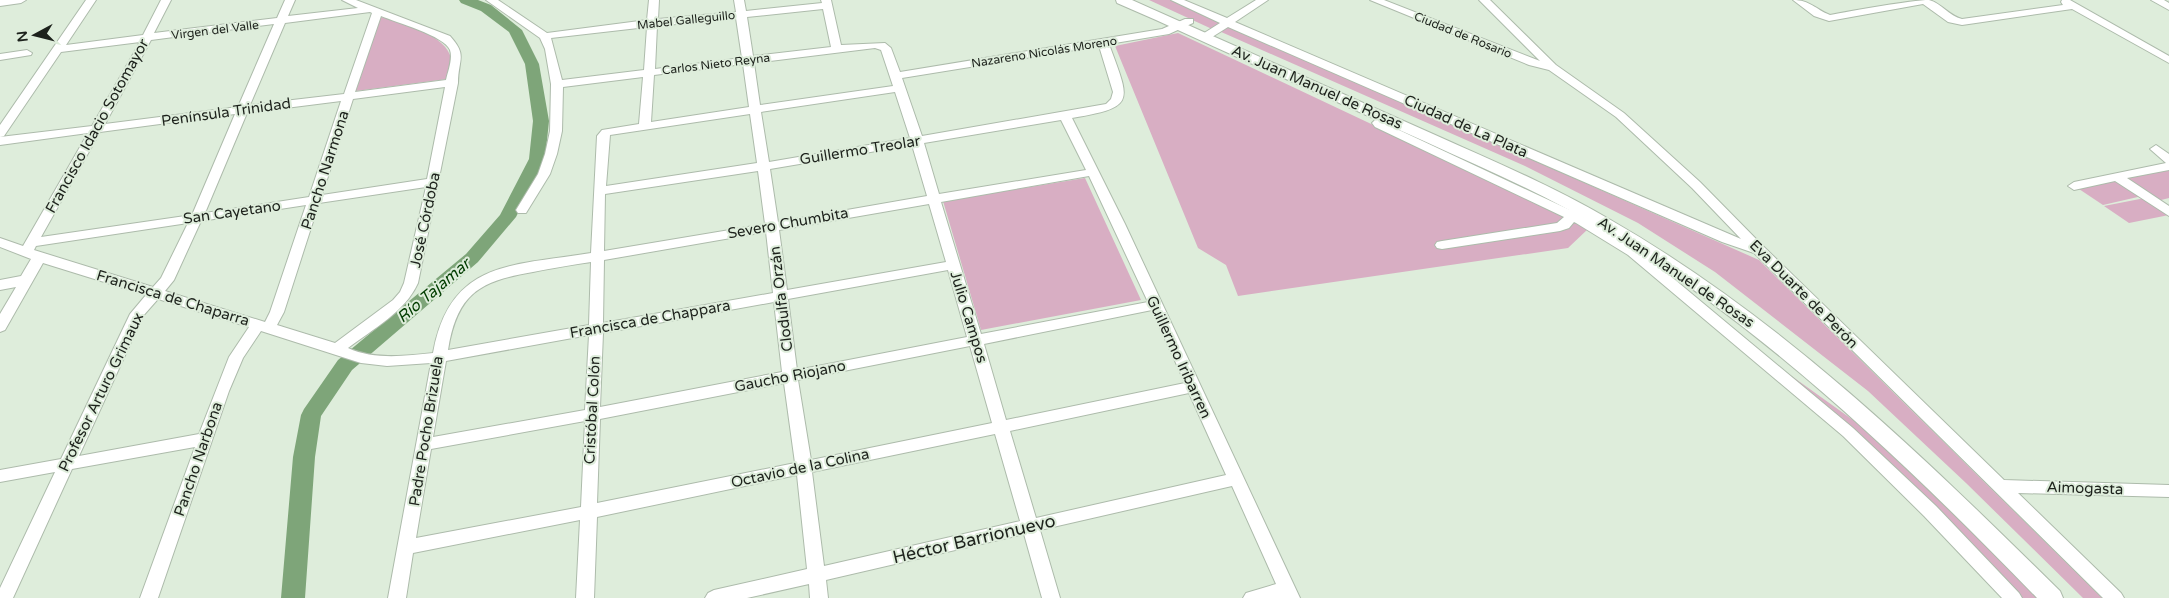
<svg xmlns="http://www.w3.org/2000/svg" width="2169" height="598" viewBox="0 0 2169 598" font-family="'Varela Round',sans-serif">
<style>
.green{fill:#d8aec3}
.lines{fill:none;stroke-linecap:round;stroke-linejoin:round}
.river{fill:#7ea579;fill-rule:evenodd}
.minor-casing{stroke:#adbbab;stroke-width:2}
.major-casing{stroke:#adbbab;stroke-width:2}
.minor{fill:#fff;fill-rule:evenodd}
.major{fill:#fff;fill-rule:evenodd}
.labels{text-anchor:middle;stroke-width:4;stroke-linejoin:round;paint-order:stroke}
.far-street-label{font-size:12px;fill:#1d221c;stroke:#deeddb}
.street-label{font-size:15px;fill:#1d221c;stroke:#deeddb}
.water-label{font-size:16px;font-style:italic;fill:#023d00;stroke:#deeddb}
.near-street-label{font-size:18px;fill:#1d221c;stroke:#deeddb}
</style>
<rect width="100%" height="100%" fill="#deeddb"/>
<path class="green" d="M1149,0h22l50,22 -9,7z
M380,17c20,3 68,19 71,42 1,6 -2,14 -3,20l-92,12z
M1228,25l531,235 343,338h-19l-117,-115 -98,-92 -153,-119 -77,-49 -113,-57 -306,-135z
M1178,33l382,180 28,16 -20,19 -330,48 -12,-31 -28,-17 -83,-202z
M2169,168v30l-12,3 -34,-22z
M1085,178l56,122 -160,30 -38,-129z
M2117,180l25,16 -39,9 -24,-16z
M2145,198l24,17 -40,8 -25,-17z
M1775,364l124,89 146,145h-25z"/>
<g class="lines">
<path class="river" d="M459,0h19l13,5 31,25 17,34 10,57 -4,38 -29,58 -38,45 -126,108 -31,46 -6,41 -10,141h-24l12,-141 8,-42 3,-6 34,-49 128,-106 34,-39 29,-56 4,-38 -8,-57 -16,-32 -28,-21 -20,-8z"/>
<defs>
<path id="minor" d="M0,0h26l-5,3 -21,3z
M86,0h10l-30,45 77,-10 18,-35h10l-17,33 123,-15 8,-18h10l-7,16 70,-8 -16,-8h14l94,36c18,20 8,23 8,47l-40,200c-13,29 -45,46 -70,65 26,12 57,8 85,5 17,-94 81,-87 158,-100l6,-117 5,-6 37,-6 4,-47 -80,10 -1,44 -5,23 -7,20 -24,39h-8l-2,-3 22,-36 7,-20 5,-23 1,-47 -6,-35 -5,-11 -54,-38h12l49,33 100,-13 2,-20h10l-1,19 78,-7 -2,-12h10l2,11 76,-8 -1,-3h10l10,45 44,-2 6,5 9,24 262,-43 23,-10h8v4l-24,11 -60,10c21,58 28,63 -37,74l53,106 175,374h-57l3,-5 30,-9 -44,-98 -192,44 20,68h-18l-18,-64 -198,46 2,18h-18l-1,-14 -62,14h-42l3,-5 6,-3 93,-21 -10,-94 -200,42 -3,81h-18l4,-78 -167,33 -7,45h-18l43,-235 -44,3 -26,-3 -100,-32 -18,27 -14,33 -71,207h-18l55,-151 -123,22 -59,129h-13v-10l55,-116 -55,10v-12l61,-11 69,-145 16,-19 -103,-32 -38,67 -5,2v-18l16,-27 -16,3v-10l21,-4 10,-17 -31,-12v-9l23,8 65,-113 -88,12v-20zM823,9l8,38 -78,9 -6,-39zM370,12l2,1 -28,81 -94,11 35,-82zM381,16c14,6 64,20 69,34 3,9 -2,21 -4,30l-91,12zM736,18l6,40 -87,11 2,-43zM274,24l-36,83 -133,17 46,-84zM647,27l-3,43 -82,10 -11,-42zM140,42l-48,84 -92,11 4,-1 57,-84zM1099,46l14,46 -2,7 -5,5 -184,32 -20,-58zM875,48l6,2 12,36 -133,19 -6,-42zM743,64l6,43 -98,15 3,-47zM445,87l-18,92 -105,16 31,-96zM895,92l15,46 -141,24 -8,-50zM341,101l-32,96 -104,16 42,-100zM235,114l-43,101 -151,22 59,-105zM750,114l7,49 -151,23 4,-51zM1061,120l25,50 -147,24 -15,-51zM912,145l15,51 -149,26 -8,-53zM758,171l7,53 -161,27 1,-57zM1089,176l59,126 -167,32 -40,-132zM426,187l-22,96 -4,9 -7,8 -58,43 -58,-18 7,-13 35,-109zM929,204l17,58 -159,28 -8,-60zM306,205l-36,107 -5,10 -100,-31 9,-11 27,-59zM188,223l-27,55 -8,9 -119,-37 2,-4zM766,232l7,61 -170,30 1,-63zM591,262l-2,63 -141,25c9,-57 32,-69 85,-78 19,-4 39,-7 58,-10zM948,270l19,67 -170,33 -9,-71zM158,299l91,28 -20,30 -30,77 -120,22 64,-140zM774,302l8,70 -182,35 3,-74zM1152,310l33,73 -179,37 -22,-76zM589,335l-4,75 -152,27 13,-76zM970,346l22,77 -181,37 -13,-80zM784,383l11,80 -198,40 3,-84zM1189,393l37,82 -190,43 -26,-87zM585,421l-4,86 -165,31 15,-89zM995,434l25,87 -196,45 -12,-94z
M1171,0h13l43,18 29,-18h12l-33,22 506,217 -49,-51 -76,-71 -67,-47 -20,-5 -159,-65h14l156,61 -61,-61h11l66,65 68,48 76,69 63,64 241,234 165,5v12l-151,-4 103,100 3,5h-21l-349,-345 -32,-11 -494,-215 -19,12h-8l-1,-2 1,-2 19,-12z
M1793,0c17,0 22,9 37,15 20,-4 83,-15 99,-15 12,3 20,16 33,19l101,-14 -2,-3 1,-2h8l99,56v7l-97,-54 -110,16 -14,-3 -25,-18 -94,17 -15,-5z
M2151,0h13l5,3v7z
M27,50l5,3 -1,2 -31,5v-6z
M1384,114l6,3 -6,6 186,87 6,-3 4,1 2,3 -2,4 58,34 215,179 83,78 83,87 3,5h-20l-78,-82 -81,-80 -215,-181 -52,-32 -2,-1 -5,6 -9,3 -118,18 -5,-1 -2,-3 2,-3 5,-1 115,-18 7,-6 -189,-90 -3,-4 8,-8z
M2156,145l13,9v16l-42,8 42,28v10l-54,-35 -41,9 -6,-4 6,-4 92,-19 -16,-14z"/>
<path id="major" d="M1116,0h16c100,45 201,89 301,134 60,27 120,52 176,85 171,98 312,235 451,372l3,7h-26c-133,-137 -271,-269 -435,-369 -57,-35 -118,-60 -178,-88 -89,-40 -179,-80 -268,-121l-39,-17z"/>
</defs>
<use href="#minor" class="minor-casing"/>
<use href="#major" class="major-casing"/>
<use href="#minor" class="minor"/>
<use href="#major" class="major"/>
</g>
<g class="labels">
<g class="far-street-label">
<text transform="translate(686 20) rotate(-6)" y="4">Mabel Galleguillo</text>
<text transform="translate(215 30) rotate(-7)" y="4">Virgen del Valle</text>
<text transform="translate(1463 35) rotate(22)" y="4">Ciudad de Rosario</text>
<text transform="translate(1044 52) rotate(-9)" y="4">Nazareno Nicolás Moreno</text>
<text transform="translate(716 64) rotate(-7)" y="4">Carlos Nieto Reyna</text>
</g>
<g class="street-label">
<text transform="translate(1317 87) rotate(24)" y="5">Av. Juan Manuel de Rosas</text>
<text transform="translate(226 112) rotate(-8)" y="5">Península Trinidad</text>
<text transform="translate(97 126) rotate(-61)" y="5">Francisco Idacio Sotomayor</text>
<text transform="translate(1466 126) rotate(24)" y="5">Ciudad de La Plata</text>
<text transform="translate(860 150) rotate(-9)" y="5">Guillermo Treolar</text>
<text transform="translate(325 170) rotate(-72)" y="5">Pancho Narmona</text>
<text transform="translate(232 212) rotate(-8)" y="5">San Cayetano</text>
<text transform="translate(425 220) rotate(-78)" y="5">José Córdoba</text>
<text transform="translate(788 223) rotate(-10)" y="5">Severo Chumbita</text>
<text transform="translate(1676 272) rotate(34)" y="5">Av. Juan Manuel de Rosas</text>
<text transform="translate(1804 294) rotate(45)" y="5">Eva Duarte de Perón</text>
<text transform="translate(173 298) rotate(17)" y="5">Francisca de Chaparra</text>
<text transform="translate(781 299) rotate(-97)" y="5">Clodulfa Orzán</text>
<text transform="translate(969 317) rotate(73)" y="5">Julio Campos</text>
<text transform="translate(650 319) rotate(-10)" y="5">Francisca de Chappara</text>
<text transform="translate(1179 357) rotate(65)" y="5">Guillermo Iribarren</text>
<text transform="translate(790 376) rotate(-11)" y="5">Gaucho Riojano</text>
<text transform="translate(101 392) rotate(-64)" y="5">Profesor Arturo Grimaux</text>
<text transform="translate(592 410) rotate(-87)" y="5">Cristóbal Colón</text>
<text transform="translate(426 431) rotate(-81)" y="5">Padre Pocho Brizuela</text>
<text transform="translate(198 459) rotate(-71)" y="5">Pancho Narbona</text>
<text transform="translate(800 468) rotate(-12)" y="5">Octavio de la Colina</text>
<text transform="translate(2085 488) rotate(2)" y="5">Aimogasta</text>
</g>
<g class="water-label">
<text transform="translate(433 290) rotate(-40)" y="6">Río Tajamar</text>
</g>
<g class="near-street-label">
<text transform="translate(974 539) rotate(-13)" y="6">Héctor Barrionuevo</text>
</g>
</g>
<g transform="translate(35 35) rotate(263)" stroke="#deeddb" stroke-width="4" paint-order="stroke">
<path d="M0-4L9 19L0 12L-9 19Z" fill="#1d221c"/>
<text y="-8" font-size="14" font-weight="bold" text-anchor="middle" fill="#1d221c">N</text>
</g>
</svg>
